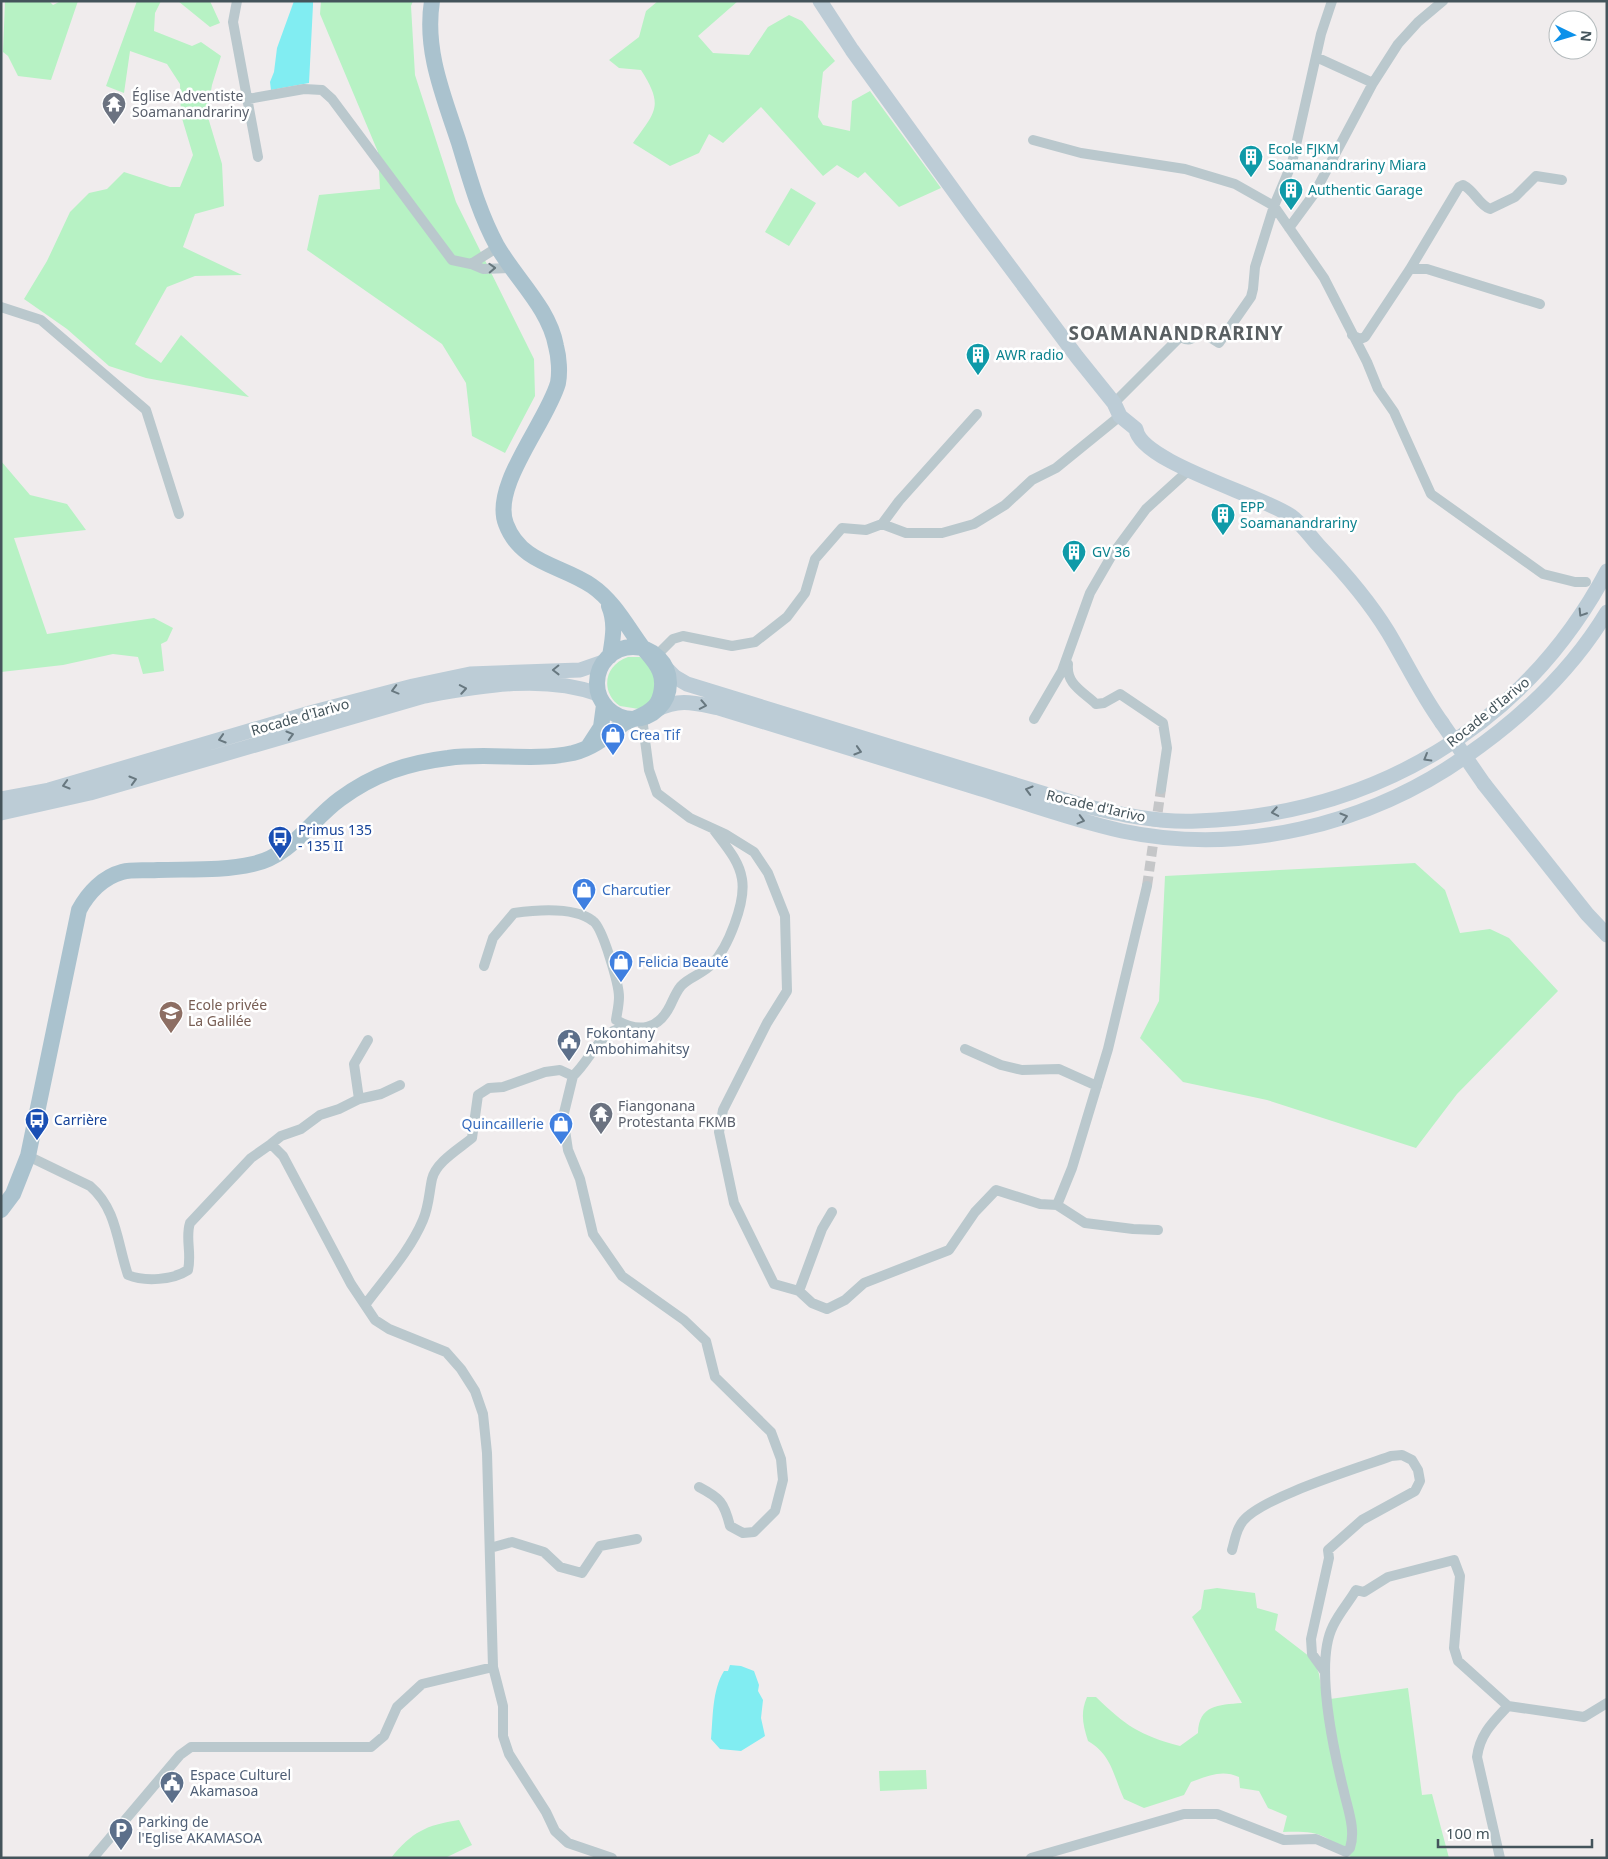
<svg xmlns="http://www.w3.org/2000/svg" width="1608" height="1859" viewBox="0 0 1608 1859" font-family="'Noto Sans',sans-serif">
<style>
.green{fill:#b7f2c4}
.water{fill:#81edf2}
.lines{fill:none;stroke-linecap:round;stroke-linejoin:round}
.street-tunnel{stroke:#c5c6c8;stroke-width:10;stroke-dasharray:10 5;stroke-linecap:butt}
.street{stroke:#bac8cd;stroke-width:10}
.secondary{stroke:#bcccd6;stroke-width:15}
.primary{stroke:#aac2ce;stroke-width:16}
.secondary-bridge{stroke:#bcccd6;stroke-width:15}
.oneway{stroke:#67777d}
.oneway2{stroke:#687880}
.labels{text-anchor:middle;stroke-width:5;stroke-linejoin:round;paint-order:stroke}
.worship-label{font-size:14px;fill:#5b616d;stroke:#fff;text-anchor:start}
.culture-label{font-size:14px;fill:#0d838f;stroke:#fff;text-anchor:start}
.street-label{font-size:14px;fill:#44545b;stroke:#fff}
.shop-label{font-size:14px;fill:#366cbe;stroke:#fff;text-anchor:start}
.transit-label{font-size:14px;fill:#164399;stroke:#fff;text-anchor:start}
.education-label{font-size:14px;fill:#785e54;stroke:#fff;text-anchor:start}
.service-label{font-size:14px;fill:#4e5e75;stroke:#fff;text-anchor:start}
.district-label{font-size:19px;font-weight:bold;letter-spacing:1px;fill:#595f62;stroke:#fff}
</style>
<rect width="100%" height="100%" fill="#f0eced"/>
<path class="green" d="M5,1h44l4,4 8,-4h17l-27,79 -33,-4 -10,-20 -5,-4z
M137,1h24l-6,12 -1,18 38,15 9,-4 20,14 -9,29 -5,29 15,50 2,42 -29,8 -12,33 59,28 -47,1 -28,11 -32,57 26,19 20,-28 68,62 -103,-19 -37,-12 -42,-37 -43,-30 23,-38 23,-49 19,-19 18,-4 17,-17 46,15h10l13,-32 -12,-40 -1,-31 -13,-20 -37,-13 -6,42 -18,-7z
M178,1h32l10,22 -10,4z
M321,1h92l-2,5 4,69 41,127 78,157 1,37 -30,57 -33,-17 -6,-53 -24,-39 -135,-94 12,-55 61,-6 -2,-37 -58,-138z
M658,1h80l-40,35 15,17 36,2 19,-28 21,-12 13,6 33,40 -12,11 -5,45 5,8 27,6 2,-30 18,-10 71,97 -42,19 -34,-35 -7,6 -21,-13 -14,11 -62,-69 -38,36 -14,-9 -10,19 -29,13 -37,-23c23,-32 31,-37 8,-73l-22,-2 -10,-8 30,-23 7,-26z
M791,188l25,15 -27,43 -24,-14z
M1,461l29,34 37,9 19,26 -72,8 33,96 107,-16 19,10 -6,13 -6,3 3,27 -21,3 -5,-17 -25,-3 -50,11 -62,7z
M628,657h12l15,12 -1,30 -15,10 -19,-3c-20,-14 -16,-41 8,-49z
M1415,863l30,27 15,43 30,-4 19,9 49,53 -101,103 -41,54 -149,-48 -84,-18 -43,-44 19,-37 6,-125z
M1217,1588l38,5 2,15 21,6 -3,16 39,30 5,14 4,26 85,-12 14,107 10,-1 17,64h-97c-28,-24 -31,-27 -69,-26l4,-16 -19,-8 -9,-17 -19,-3 -1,-11c-17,-8 -31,-1 -48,5l-7,13 -40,13 -20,-9c-11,-24 -12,-44 -36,-58 -5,-16 -8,-28 -1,-44h9c30,29 43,38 84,49l18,-13c1,-28 20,-28 44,-30l-50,-86 9,-8 3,-19z
M926,1770l1,19 -47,2 -1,-20z
M459,1820l13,25 -27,13h-54c21,-26 35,-33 68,-38z"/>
<path class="water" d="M294,1h19v4l-4,78 -38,7 -1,-8 4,-10 3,-24z
M730,1665l11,1 13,5 5,14 -1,6 5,9 -2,18 4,18 -24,15 -21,-2 -9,-10c2,-21 1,-49 13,-68h4z"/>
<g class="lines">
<path class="street-tunnel" d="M1147,886l14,-97"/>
<path class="street" d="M237,1l-4,21 25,135
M1316,57l57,26
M248,99l56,-10 18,1 10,9 120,161 19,4
M1033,140l48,13 104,16 50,15 39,22 50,72 43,84 11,27 16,23 37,82 112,80 32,8h11
M1289,228l25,-34 59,-111 25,-39 20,-22 25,-21
M498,247l-27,17 12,5 28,-1
M1410,269h17l113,35
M1,307l40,13 105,90 33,104
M1352,335l8,4 5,-2 45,-68 49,-82 4,-2c12,6 15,19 27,24l25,-12 21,-21 26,4
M1114,403l66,-66c10,5 13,2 20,-6l19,12 32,-46 2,-8 2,-22 19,-61 18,-43 29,-129 11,-33
M882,524l24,9h36l32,-9 31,-19 27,-25 24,-12 64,-52
M656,656l17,-17 10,-3 49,10 23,-4 32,-25 18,-24 10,-34 27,-31 24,2 16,-6 17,-23 78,-87
M1068,664c-2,20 14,27 28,40l8,-1 16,-9 43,29 4,25 -6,41
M642,718l7,52 8,23 33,25 35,16 29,18 14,21 17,43 2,75 -20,32 -44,87 -4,22 15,71 40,81 25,7 23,-62 10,-17
M1034,719l28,-48 28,-78 22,-38 34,-46 43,-39
M484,966l9,-28 21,-25c22,-3 61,-6 79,8 10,7 26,64 26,76 0,8 -2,16 -3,23 23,13 42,10 54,-14 3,-6 6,-14 11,-20 8,-9 22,-12 31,-22 16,-16 34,-62 30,-85 -3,-19 -17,-34 -28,-49
M965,1049l36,16 21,5 37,-1 38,17
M573,1076c14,-13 21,-31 35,-42 5,-4 13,-6 19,-8
M359,1099l22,-5 19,-9
M271,1144l10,-8 20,-7 19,-14 19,-6 20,-10 -5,-35 14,-24
M28,1156l62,30c27,23 27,57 38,89 17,7 45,5 60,-5 4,-17 -3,-32 2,-47l61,-65 20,-14 12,12 68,128 24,36 14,9 57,23 15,17 14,22 8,23 4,39 6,214 10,39v30l6,18 37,58 9,19 13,12 44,15
M1057,1205l28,18 48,6 25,1
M799,1291l13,12 15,6 18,-9 19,-17 85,-33 26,-38 21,-22 44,14 17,1 15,-37 36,-119 39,-163
M365,1305c20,-27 45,-54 58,-85 6,-14 6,-27 9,-41 4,-17 27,-30 40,-41l6,-43 11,-7 14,-1 42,-15 15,-2 13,6 -10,41 5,33 12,29 13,55 29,42 62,44 22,21 9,36 56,55 10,27 2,21 -8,31 -21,21 -11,1 -13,-7c-6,-24 -10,-28 -31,-39
M490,1548l22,-6 32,10 16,15 22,6 18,-27 37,-7
M1232,1550c3,-10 4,-21 11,-29 19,-24 116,-53 148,-65l11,-1 10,5 6,10 2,11 -5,10 -53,29 -34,30 1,8 -18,81 1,15 13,18
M93,1858l87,-103 11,-8h180l13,-11 13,-29 25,-23 71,-17
M1031,1858l153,-44h33l67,26 32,-1 30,13 4,-4c6,-18 -2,-38 -6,-56 -10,-40 -30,-129 -11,-166 6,-13 16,-24 23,-36l8,2 24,-15 66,-17 6,16 -6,72 4,13 50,45
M1500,1858l-23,-101c3,-23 16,-35 31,-51l76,11 23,-14"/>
<path class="secondary" d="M820,1l32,49 120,166 105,141 37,46 6,13 16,13c4,33 125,66 155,87 10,7 19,20 28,30 25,26 50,55 69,86 18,30 33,62 54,91
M664,666l11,11 12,7 394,121c37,9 77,18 116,16 175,-6 327,-94 410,-250
M656,710c24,-12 38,-7 63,-2 85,26 170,53 256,79 49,15 97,33 147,44 118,25 246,-6 344,-75 55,-38 106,-86 141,-144
M1484,784l103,130 20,21
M1,799l48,-9 261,-77 103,-27 57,-12 110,-4 23,-8
M1,813l89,-20 334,-97c56,-10 119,-22 174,-2"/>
<path class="primary" d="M609,606c7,17 4,32 1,50
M597 683a36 36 0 1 1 72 0a36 36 0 1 1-72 0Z
M588,747l13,-20 3,-22
M1,1210l12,-16 15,-38 51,-246c9,-17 24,-33 43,-38 11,-3 25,-1 36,-2 32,-1 65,1 95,-6 38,-8 58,-44 87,-65 34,-25 67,-36 108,-41 41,-6 84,4 125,-5 20,-5 34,-17 50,-29 10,-6 24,-8 32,-18 7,-8 9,-24 5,-34 -3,-9 -11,-17 -17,-24 -15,-20 -29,-47 -51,-62 -30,-21 -71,-22 -86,-62 -15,-38 41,-102 52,-141 2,-10 1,-26 -2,-37 -7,-38 -40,-67 -59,-100 -18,-33 -27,-67 -38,-103 -15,-46 -35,-92 -27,-142"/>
<path class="secondary-bridge" d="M1442,723l42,61"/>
</g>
<defs><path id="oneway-chevron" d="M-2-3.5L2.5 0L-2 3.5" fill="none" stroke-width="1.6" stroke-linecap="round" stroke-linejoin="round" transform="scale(1.25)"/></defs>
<use class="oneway" href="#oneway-chevron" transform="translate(492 268) rotate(-2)"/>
<g class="oneway2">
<use href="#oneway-chevron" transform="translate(1582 613) rotate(122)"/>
<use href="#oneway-chevron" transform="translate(556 670) rotate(179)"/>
<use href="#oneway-chevron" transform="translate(463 689) rotate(-10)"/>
<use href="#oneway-chevron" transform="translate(395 690) rotate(165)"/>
<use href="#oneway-chevron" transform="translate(703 705) rotate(11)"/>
<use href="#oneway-chevron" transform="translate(290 735) rotate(-16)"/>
<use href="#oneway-chevron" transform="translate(222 739) rotate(163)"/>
<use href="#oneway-chevron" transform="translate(858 751) rotate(17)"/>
<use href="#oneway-chevron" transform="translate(1427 758) rotate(150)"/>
<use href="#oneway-chevron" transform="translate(133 780) rotate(-16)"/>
<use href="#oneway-chevron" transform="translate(66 785) rotate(164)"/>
<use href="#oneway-chevron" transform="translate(1029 790) rotate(-164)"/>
<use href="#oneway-chevron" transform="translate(1275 812) rotate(170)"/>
<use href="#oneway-chevron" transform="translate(1344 817) rotate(-16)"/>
<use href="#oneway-chevron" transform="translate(1081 820) rotate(15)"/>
</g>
<defs>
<symbol id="temple-pin" viewBox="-11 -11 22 30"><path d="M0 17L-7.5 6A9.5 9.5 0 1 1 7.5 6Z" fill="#6b7280" stroke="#fff"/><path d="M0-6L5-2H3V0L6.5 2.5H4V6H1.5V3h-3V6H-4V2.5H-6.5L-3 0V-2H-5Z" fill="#fff"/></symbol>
<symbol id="building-pin" viewBox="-11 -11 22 30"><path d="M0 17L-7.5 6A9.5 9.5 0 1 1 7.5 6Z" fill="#0f9aa8" stroke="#fff"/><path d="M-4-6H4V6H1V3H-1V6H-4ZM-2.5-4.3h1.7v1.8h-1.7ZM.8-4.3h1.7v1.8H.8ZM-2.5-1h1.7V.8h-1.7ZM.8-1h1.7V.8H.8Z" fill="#fff"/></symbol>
<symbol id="shop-pin" viewBox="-11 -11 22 30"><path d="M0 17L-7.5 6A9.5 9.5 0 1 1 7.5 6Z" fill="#3f7fe0" stroke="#fff"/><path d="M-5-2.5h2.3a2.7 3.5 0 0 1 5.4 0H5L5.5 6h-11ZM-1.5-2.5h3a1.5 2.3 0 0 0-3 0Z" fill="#fff"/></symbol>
<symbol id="bus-pin" viewBox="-11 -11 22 30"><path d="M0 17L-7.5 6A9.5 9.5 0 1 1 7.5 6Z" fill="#1a4fb4" stroke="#fff"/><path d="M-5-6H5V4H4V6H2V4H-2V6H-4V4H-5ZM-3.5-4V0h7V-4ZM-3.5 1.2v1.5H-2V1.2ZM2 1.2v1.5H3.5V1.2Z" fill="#fff"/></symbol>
<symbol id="school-pin" viewBox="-11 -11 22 30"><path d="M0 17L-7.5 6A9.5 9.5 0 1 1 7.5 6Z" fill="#8d6e63" stroke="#fff"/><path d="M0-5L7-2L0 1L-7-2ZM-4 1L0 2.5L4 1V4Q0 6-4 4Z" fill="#fff"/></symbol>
<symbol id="civic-pin" viewBox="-11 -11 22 30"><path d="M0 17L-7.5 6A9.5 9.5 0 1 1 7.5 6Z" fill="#5c6f8a" stroke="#fff"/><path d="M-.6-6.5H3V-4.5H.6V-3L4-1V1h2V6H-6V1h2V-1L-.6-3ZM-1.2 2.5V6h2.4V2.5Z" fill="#fff"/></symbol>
<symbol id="parking-pin" viewBox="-11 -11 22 30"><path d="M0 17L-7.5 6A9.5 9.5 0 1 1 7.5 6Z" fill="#5c6f8a" stroke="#fff"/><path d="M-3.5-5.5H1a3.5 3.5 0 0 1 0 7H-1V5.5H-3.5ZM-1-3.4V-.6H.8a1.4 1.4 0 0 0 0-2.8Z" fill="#fff"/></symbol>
</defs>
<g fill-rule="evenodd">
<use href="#temple-pin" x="100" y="90" width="28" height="38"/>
<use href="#building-pin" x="1237" y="143" width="28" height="38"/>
<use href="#building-pin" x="1277" y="176" width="28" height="38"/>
<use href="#building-pin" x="964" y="341" width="28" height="38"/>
<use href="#building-pin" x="1209" y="501" width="28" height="38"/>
<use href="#building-pin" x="1060" y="538" width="28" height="38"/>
<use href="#shop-pin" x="599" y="721" width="28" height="38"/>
<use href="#bus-pin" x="266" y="824" width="28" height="38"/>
<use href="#shop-pin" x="570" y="876" width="28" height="38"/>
<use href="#shop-pin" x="607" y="948" width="28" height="38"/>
<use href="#school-pin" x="157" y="999" width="28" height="38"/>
<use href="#civic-pin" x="555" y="1027" width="28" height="38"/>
<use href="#temple-pin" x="587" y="1100" width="28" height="38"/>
<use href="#bus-pin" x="23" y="1106" width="28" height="38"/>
<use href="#shop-pin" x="547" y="1110" width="28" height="38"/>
<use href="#civic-pin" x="158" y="1769" width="28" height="38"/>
<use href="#parking-pin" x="107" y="1816" width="28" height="38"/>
</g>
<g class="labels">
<g class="worship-label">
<text x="132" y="101">Église Adventiste<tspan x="132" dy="16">Soamanandrariny</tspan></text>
<text x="618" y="1111">Fiangonana<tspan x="618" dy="16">Protestanta FKMB</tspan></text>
</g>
<g class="culture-label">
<text x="1268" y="154">Ecole FJKM<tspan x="1268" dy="16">Soamanandrariny Miara</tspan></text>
<text x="1308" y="195">Authentic Garage</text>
<text x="996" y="360">AWR radio</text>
<text x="1240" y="512">EPP<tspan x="1240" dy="16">Soamanandrariny</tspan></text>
<text x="1092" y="557">GV 36</text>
</g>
<g class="street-label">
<text transform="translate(1488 712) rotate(-39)" y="5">Rocade d'Iarivo</text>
<text transform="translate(300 717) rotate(-16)" y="5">Rocade d'Iarivo</text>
<text transform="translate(1096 806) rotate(13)" y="5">Rocade d'Iarivo</text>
</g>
<g class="shop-label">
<text x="630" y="740">Crea Tif</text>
<text x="602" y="895">Charcutier</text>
<text x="638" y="967">Felicia Beauté</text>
<text x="544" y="1129" text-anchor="end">Quincaillerie</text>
</g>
<g class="transit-label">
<text x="298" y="835">Primus 135<tspan x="298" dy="16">- 135 II</tspan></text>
<text x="54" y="1125">Carrière</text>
</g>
<g class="education-label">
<text x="188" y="1010">Ecole privée<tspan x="188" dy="16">La Galilée</tspan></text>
</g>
<g class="service-label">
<text x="586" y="1038">Fokontany<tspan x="586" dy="16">Ambohimahitsy</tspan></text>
<text x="190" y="1780">Espace Culturel<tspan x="190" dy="16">Akamasoa</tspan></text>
<text x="138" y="1827">Parking de<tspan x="138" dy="16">l'Eglise AKAMASOA</tspan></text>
</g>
<g class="district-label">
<text x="1176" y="340">SOAMANANDRARINY</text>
</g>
</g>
<rect width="1608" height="1859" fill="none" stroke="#44545b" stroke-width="5"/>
<g transform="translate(1573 35) rotate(95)"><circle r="24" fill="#ffffff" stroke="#b4bbbd"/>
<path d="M0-4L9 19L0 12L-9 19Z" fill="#0c91ea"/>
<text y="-8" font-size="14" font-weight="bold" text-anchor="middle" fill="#44545b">N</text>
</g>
<path d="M1438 1839v8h154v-8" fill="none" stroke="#44545b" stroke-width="2.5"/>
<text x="1446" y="1839" font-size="15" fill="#44545b" stroke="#ffffff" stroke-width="4" paint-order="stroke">100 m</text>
</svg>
